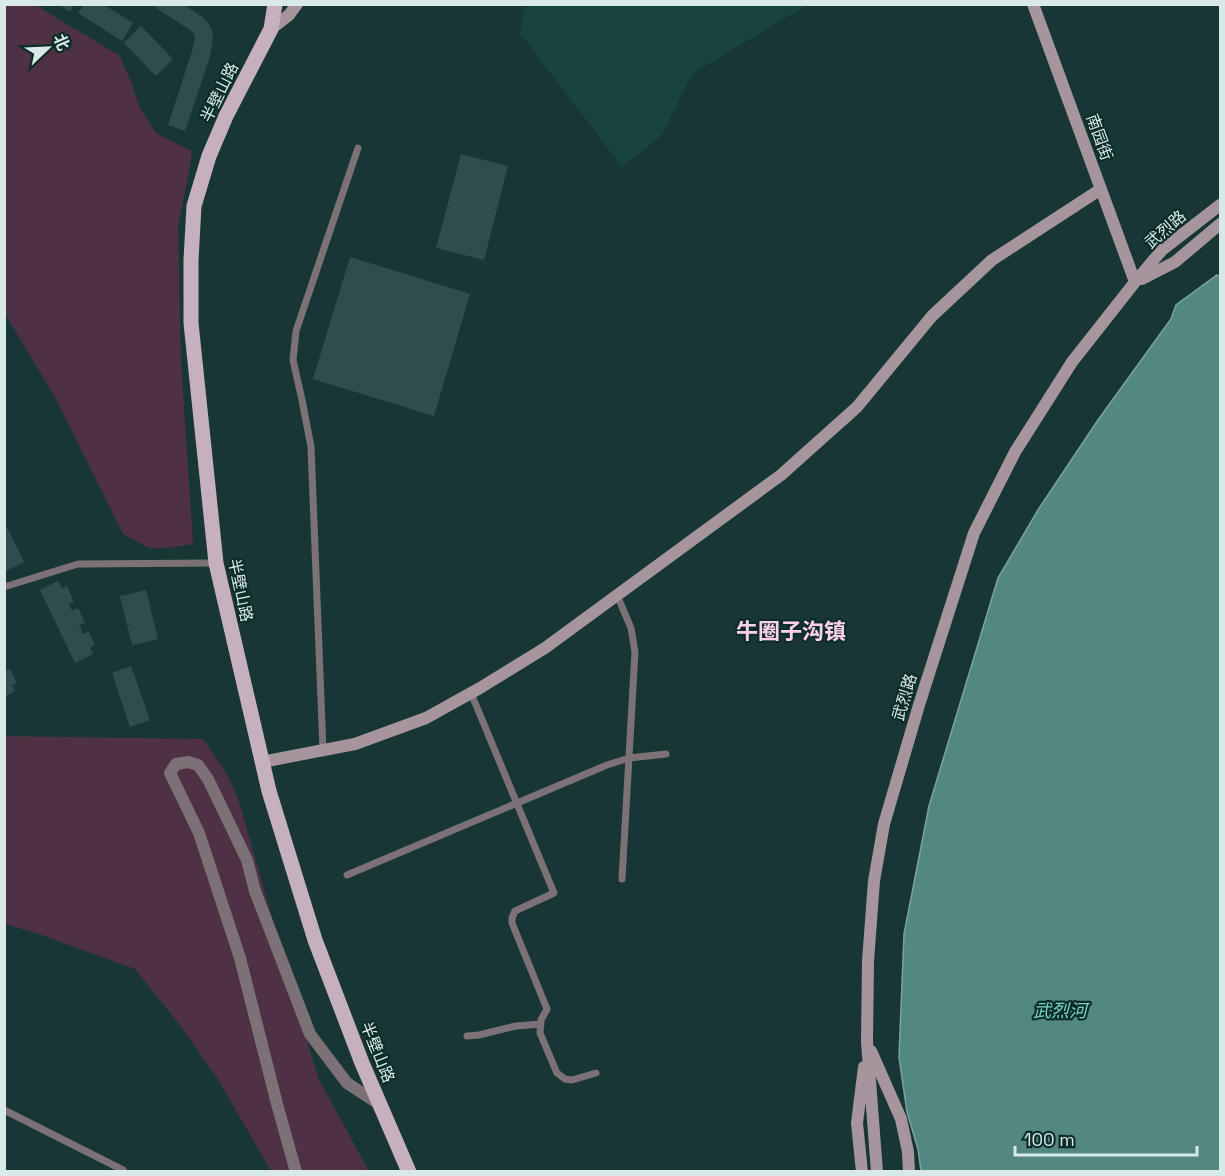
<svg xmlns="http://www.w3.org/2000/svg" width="1225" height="1176" viewBox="0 0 1225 1176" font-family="'Space Grotesk','Noto Sans SC',sans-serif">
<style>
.built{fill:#19433f}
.green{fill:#4e3142}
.water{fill:#538781;stroke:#7ba4a0;stroke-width:1.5}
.building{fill:#2f4e4b}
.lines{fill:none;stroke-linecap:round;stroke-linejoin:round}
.lane{stroke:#7c7177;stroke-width:7}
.street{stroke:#7c7177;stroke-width:12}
.secondary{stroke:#a7959e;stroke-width:12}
.primary{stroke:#c7b0bd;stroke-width:15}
.labels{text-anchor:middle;stroke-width:4.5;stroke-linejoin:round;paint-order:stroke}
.street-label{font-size:16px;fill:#d8e9e7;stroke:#0d2d2a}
.water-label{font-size:18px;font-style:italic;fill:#7bd2c8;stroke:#0d2d2a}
.district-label{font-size:22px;font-weight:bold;fill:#fed1ea;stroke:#0d2d2a}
</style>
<rect width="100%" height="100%" fill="#183734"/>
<path class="built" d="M526,5v-1l281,1 -115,69 -30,61 -40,32 -102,-134z"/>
<path class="green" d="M5,4l32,1 5,4 78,47 11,26 8,24 17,27 36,18 -3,21 -11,54 3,136 12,182 -26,4h-18l-26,-14 -67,-135 -51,-85z
M4,736l199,3 21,30 14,29 80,280 51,93h-98l-52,-90 -40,-57 -44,-55 -99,-36 -31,-9z"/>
<path class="water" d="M1217,275l3,2v894h-299l-3,-22 -11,-37 -8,-55 5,-123 25,-128 69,-228 40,-68 60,-90 73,-101 5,-14z"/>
<path class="building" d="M58,4h16l-4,8z
M150,4h33l22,15 4,5 4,9 -2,20 -26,78 -17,-6 25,-77 2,-11 -2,-5z
M84,5h20l29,18 -11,18 -44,-28z
M141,26l32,33 -17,17 -32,-33z
M461,154l47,12 -24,94 -48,-12z
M350,257l120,37 -36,122 -121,-37z
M4,521l20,41 -20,10z
M58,581l4,7 5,-2 7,16 -5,2 3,7 6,-3 7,15 -6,2 4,9 6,-2 6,13 -5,3 3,6 -18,9 -35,-73z
M146,590l12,49 -26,6 -12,-49z
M131,666l19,54 -20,7 -18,-54z
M10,669l7,14 -5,2 3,6 -11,6v-25z"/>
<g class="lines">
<path class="lane" d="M4,587l74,-23 138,-1
M617,595l14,33 4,24 -13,227
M471,693l83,200 -39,18 -3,7v5l35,86 -6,11 -1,13 17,40 8,6 7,1 24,-7
M323,750l-12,-303 -9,-47 -9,-40 3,-29 62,-183
M347,875l260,-110 22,-7 37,-4
M467,1036l12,-1 37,-9 25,-2
M4,1110l119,60"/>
<path class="street" d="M296,1172l-19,-68 -37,-146 -41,-125 -29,-60 6,-9 12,-2 10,3 10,14 39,81 8,31 55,143 37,49 32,21"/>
<path class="secondary" d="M1033,4l102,278
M271,29l18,-14 8,-11
M1142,279l33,-17 45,-38
M262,762l93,-18 71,-26 54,-30 65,-40 236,-173 76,-68 75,-91 60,-56 109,-71
M871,1051l30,68 7,33 1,20
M862,1172l-5,-49 7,-56
M877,1172l-10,-130 1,-81 6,-80 10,-57 35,-119 55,-172 41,-81 57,-90 63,-80 27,-32 58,-45"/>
<path class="primary" d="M275,4l-4,25 -45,87 -17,40 -15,50 -3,54v63l25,240 53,228 46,149 47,123 47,109"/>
</g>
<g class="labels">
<g class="street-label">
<text transform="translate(219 92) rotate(-64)" y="6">半壁山路</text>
<text transform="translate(1100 137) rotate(70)" y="6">南园街</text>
<text transform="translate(1165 229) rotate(-41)" y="6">武烈路</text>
<text transform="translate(241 590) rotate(78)" y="6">半壁山路</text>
<text transform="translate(904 697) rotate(-73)" y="6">武烈路</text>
<text transform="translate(378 1052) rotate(68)" y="6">半壁山路</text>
</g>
<g class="water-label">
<text x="1060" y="1017">武烈河</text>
</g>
<g class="district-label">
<text x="791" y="639">牛圈子沟镇</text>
</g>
</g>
<rect width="1225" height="1176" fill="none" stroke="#d8e9e7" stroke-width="12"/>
<g transform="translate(48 48) rotate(67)" stroke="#0d2d2a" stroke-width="4.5" paint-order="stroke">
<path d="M0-4.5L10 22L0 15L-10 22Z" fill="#d8e9e7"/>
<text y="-9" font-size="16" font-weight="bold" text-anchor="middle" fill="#d8e9e7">北</text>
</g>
<path d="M1015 1146v9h182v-9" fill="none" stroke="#d8e9e7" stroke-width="3"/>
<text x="1024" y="1146" font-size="18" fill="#d8e9e7" stroke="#0d2d2a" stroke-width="4.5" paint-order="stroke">100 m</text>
</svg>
